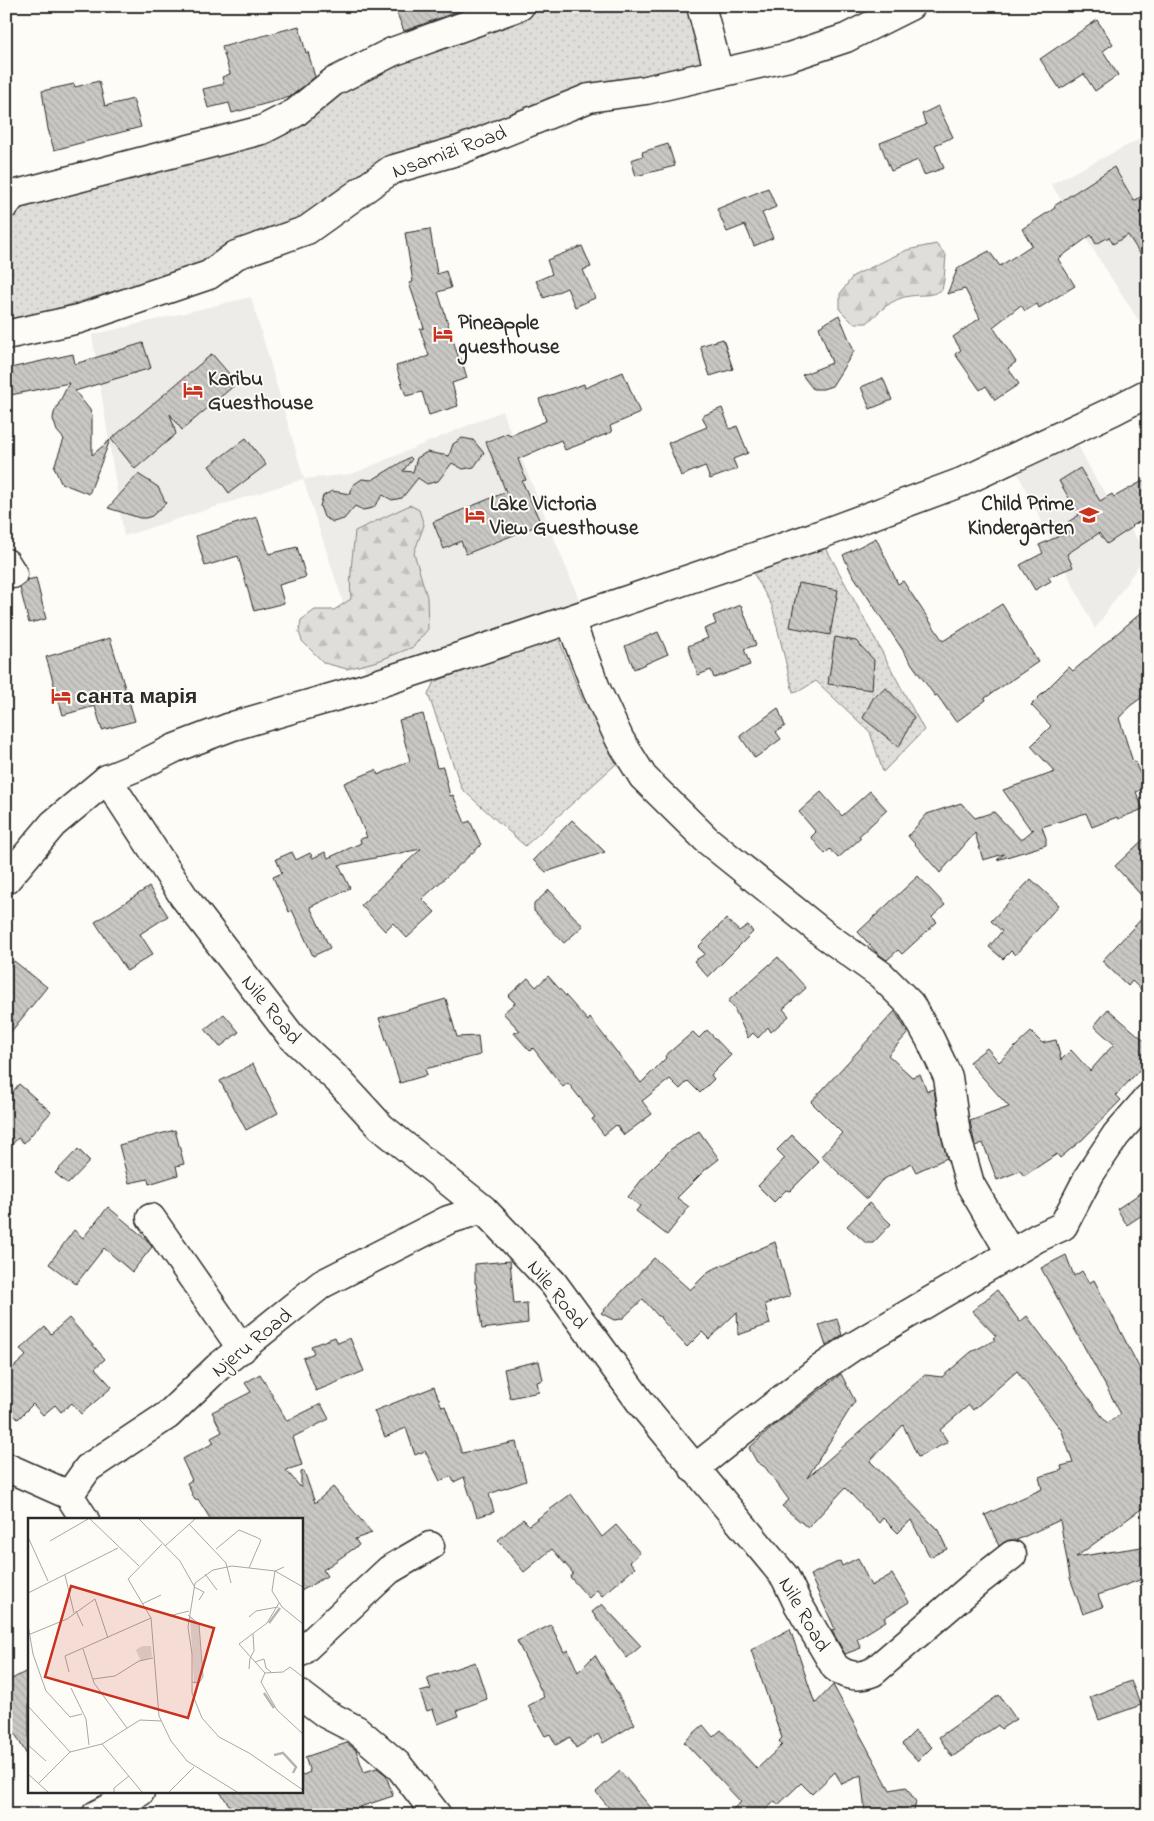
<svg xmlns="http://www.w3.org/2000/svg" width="1154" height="1821" viewBox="0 0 1154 1821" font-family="'Indie Flower',sans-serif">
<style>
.built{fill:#edece8}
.grass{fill:url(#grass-dots);stroke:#858482}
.forest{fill:url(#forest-firs);stroke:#858482}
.building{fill:url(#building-back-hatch);stroke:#2b2b2b}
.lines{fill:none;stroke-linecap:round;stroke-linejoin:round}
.street-casing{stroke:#2b2b2b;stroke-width:31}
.secondary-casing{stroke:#2b2b2b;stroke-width:31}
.street{stroke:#fdfcf7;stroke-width:28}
.secondary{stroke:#fdfcf7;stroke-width:28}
.labels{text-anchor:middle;stroke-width:4;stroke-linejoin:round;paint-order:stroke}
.street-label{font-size:21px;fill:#2b2b2b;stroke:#fdfcf7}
.poi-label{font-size:21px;font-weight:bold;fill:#2b2b2b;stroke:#fdfcf7;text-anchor:start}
.inset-river{fill:none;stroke:#b5b4b1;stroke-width:2.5}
.inset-road{fill:none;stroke:#a9a8a5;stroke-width:1}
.view{fill:#c8321e;fill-opacity:0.15;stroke:#c8321e;stroke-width:2.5}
.inset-edge{fill:none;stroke:#2b2b2b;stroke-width:2.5}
</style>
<defs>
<pattern id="grass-dots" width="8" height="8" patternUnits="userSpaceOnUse" patternTransform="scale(1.25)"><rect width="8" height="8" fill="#dfdeda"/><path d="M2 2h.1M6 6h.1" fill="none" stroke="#c0bfbb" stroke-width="1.8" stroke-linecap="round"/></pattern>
<pattern id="forest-firs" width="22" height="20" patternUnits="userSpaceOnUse" patternTransform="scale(1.25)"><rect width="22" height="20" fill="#dfdeda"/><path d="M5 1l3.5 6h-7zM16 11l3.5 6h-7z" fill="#c0bfbb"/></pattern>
<pattern id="building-back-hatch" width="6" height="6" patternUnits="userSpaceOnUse" patternTransform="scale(1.25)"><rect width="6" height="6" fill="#c9c8c4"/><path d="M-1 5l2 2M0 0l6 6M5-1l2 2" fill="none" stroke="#adaca9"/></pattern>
</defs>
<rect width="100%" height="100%" fill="#fdfcf7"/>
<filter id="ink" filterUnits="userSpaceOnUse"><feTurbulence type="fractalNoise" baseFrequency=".02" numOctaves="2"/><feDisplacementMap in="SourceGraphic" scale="10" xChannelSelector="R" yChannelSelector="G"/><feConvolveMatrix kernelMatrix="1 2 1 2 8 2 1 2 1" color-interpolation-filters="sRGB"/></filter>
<g filter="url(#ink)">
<path class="built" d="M1148,135v200l-97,-151z
M251,297l53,182 48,-5 150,-63 79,193 -214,72 -64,-197 -179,57 -32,-201z
M1077,443l18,35 52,75 -52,76 -77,-155z"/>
<path class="grass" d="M540,6h146l25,25 18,24 -132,36 -372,166 -198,61 -21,4v-129l292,-79 67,-37z
M826,548l98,182 -41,42 -13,-40 -54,-51 -15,9 -8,2 -21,-86 -22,-39z
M557,635l26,66 53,45 -111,100 -63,-57 -34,-95 6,-12z"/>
<path class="forest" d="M936,244l10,11 -2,25 -2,10c-13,7 -18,4 -32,6 -18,2 -30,15 -43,27h-14l-13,-13v-16l13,-18 54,-26z
M410,505l9,5 5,15 -10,28 13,44 1,32 -15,18 -35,14 -31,8 -23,-6 -22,-22 -3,-9 2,-12 14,-10h19l17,-11c-2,-23 2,-45 4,-68z"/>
<path class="building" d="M394,6h79l-69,25z
M1097,20l16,24 -10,7 15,24 -23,16 -11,-17 -24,15 -20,-30z
M299,26l7,27 2,-1 7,25 -25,20 -58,16 -3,-10 -21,5 -5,-19 21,-5 -2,-7 8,-3 -8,-27z
M99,81l6,25 28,-7 8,28 -87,23 -6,-21 -6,-38 32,-7 1,3z
M938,106l15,31 -18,8 9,23 -20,7 -6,-15 -27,11 -11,-28 46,-18 -4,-11z
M668,144l7,22 -39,10 -5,-16 12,-4 -1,-4z
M1114,167l20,34 14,-9v74l-20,-31 -15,9 -4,-7 -13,7 -5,-9 -33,24 17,27 -36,22 -2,-4 -12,7 -4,-6 -28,22 23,35 -8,6 11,16 -24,16 -9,-14 -6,4 -25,-36 6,-4 -8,-13 27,-19 -15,-29 -18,5 11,-26 31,-17 11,15 32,-21 -10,-16 33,-21 -1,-2z
M768,188l8,19 -14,6 11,25 -19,8 -9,-21 -18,7 -10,-23z
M430,229l7,45 9,-3 5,17 -13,4 21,67 2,-1 6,20 -15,5 6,23 -29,9 -7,-23 -16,4 -10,-30 33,-10 -9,-27 4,-1 -15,-45 4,-1 -8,-49z
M582,246l9,21 -8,3 12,28 -20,9 -8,-19 -23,10 -8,-17 16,-7 -5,-14z
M839,315l15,36 -22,35 -9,3h-10l-11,-14 30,-12 -13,-36z
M723,339l10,30 -23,7 -10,-30z
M143,343l8,25 -76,23 15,19 2,6v39l18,-15 -21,54 -28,-11 -7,-16 10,-28 -7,-8 -4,-12 1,-6 15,-30 -63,13v-27l67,-15 2,10z
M212,354l25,29 -55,47 -12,-16 6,20 -41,35 -24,-30z
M623,372l17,41 -30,13 2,6 -47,18 -4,-10 -43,19 8,21 -4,1 19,43 -75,30 -5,-13 -17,8 -11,-27 73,-30 -20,-50 22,-9 1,3 37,-15 -7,-22 45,-15 1,4z
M883,378l9,22 -22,9 -9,-22z
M722,408l8,21 7,-3 11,27 -15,6 4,10 -27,10 -5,-13 -24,10 -13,-33 39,-16 -5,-11z
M246,438l20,27 -37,28 -20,-27z
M462,438l11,2 11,13 -10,14 -11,2 -11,-6 -14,18 -11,3 -9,-6 -16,20 -10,2 -9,-5 -10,13 -10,2 -8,-4 -11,13 -11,3 -9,-5 -4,-11 3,-10 9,-5 18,3 3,-9 9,-6 10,1 38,-23 2,2 -9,12 10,1 4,-14 10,-6 22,4 4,-12z
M1080,468l20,33 12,-7 2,3 34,-19v39l-16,9 1,1 -26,17 -8,-11 -32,21 6,13 -25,10 3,4 -16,9 -15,-25 23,-12 -4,-8 34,-15 -5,-8 11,-7 -20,-34z
M138,474l20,13 8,16 -14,13 -6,2h-6l-32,-10z
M257,517l12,37 28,-7 9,30 -27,8 5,18 -30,8 -16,-55 -33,10 -9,-30z
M876,538l22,46 5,-3 40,60 59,-37 36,58 -53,36 1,2 -30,22 -19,-27 -2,1 -21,-29 -63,-95 -8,-17z
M36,578l10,41 -17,4 -9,-35 7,-8z
M798,583l40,7 -8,45 -40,-8z
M741,605l15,40 -12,4 6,16 -36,13 -3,-8 -13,5 -10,-29 20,-8 -4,-9 12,-5 -3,-8z
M1148,607v86l-18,13 -11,12 14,44h2l11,26 -10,4 7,17 -25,10 -1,-2 -25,10 -6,-14 -44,14 4,11v7l-49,15 7,-6 -21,6 -8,-27 -35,40 -32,-37 19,-22 34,-11 14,15 19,-6 27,28 13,-11 -3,1 -28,-40 52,-18 -24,-26 20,-20 -20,-21 38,-38 4,4z
M658,632l10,22 -34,15 -9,-23z
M835,637l21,4 18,19 -2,30 -44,-6z
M110,638l25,83 -33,9 -7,-24 -32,9 -17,-58z
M886,688l28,29 -15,30 -36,-29 10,-20z
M778,708l7,18 -9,6 5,7 -26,19 -15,-22z
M423,714l14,54 6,-1 7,29 3,-1 12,28 5,-2 11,24 -59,54 13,13 -28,26 -14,-15 -8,8 -24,-26 60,-56 -82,16 11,23 -40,19 20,41 -17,8 -21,-46 -3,2 -16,-35 9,-4 -6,-14 16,-7 4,8 14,-7 3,5 12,-6 3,6 33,-15 -1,-4 7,-2 -23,-54 32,-13 2,5 32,-14 -11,-41z
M870,791l17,19 -28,26 2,2 -23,20 -8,-9 -5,5 -14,-17 5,-5 -17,-20 22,-20 21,24z
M572,820l33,32 -59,20 -13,-12z
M1148,835v68l-33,-37z
M918,876l27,29 -13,12 5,5 -35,32 -4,-4 -11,10 -10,-7 -19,-21z
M1031,879l28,26 -44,50 -4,-4 -8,8 -14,-12 13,-16 -11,-10z
M149,887l19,29 -28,18 13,20 -26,17 -32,-49z
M549,890l34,36 -19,17 -30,-32v-7z
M1148,912v84l-16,-15 -4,5 -26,-25z
M726,919l13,12 9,-6 5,7 -45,45 -14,-16 11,-7 -7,-7z
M778,957l28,31 -23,21 6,7 -18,16 -3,-5 -10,11 -5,-5 -5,5 -14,-30 -6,-7z
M14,961l33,26 -41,51v-67z
M548,976l40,45 2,-3 51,65 25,-25 -1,-2 28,-24 6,6 8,-8 24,25 -20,20 3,4 -14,14 -12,-12 -8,8 -10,-10 -28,22 10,13 -28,21 -8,-10 -12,10 -12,-16 3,-2 -27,-34 -5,4 -30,-39 -3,3 -17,-19 7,-1 -17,-18 12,-10 -7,-7 20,-18 8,9z
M446,999l11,38 21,-1 2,19 -55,14 2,6 -27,8 -21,-65z
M1108,1009l40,35v17l-32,34 5,5 -38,39 -23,19 -3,-4 -33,22 -4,-5 -23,9 -14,-37 -8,3 -5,-25 39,-14 -40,-45 18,-14 12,14 32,-30 11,11 14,-3 5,20 10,-10 19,21 24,-27 -20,-18z
M895,1011l13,22 -20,22 24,22 8,-3 7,17 7,-2 7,47 6,22 -31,14 -5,-9 -30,18 -14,18 -46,-43 21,-23 -31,-31z
M224,1014l15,18 -19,15 -15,-18z
M253,1064l25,49 -32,17 -26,-49z
M19,1084l32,28 -27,31 -6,-5 -12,13v-51z
M175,1130l9,34 -8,2 2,9 -29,9 -1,-5 -19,4 -10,-38z
M699,1131l20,28 -14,11 -28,28 12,9 -22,28 -31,-24 4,-5 -12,-9 19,-24 24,-24z
M792,1135l27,27 -29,29 -4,-1 -12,12 -16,-16 27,-28 -8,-8z
M78,1149l12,12 -22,23 -13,-11z
M1148,1188v23l-21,14 -10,-16z
M869,1203l22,21 -18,19h-7l-19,-17z
M108,1207l39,33 5,7 -20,25 -28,-24 -28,36 -27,-20 25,-34 9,8z
M775,1242l15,54 -25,8 5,20 -32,11 -1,-23 -28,27 -7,-7 -15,15 -26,-28 -1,-3h-2l-15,-17 -21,20 -8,1 -13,-7 53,-55 36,32 19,-19z
M1066,1255l8,21 8,-5 7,12 5,-3 48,93 6,-3v134l-72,53 72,-11v31l-50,18 5,12 -20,7 -13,-36 -10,-58 -43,20h-8l-10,6 -14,-31 57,-26 -3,-12 23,-7 -1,-4 12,-3 -11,-32 -45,-60 -44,39 -4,-5 -29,25 8,12 -30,15 -15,-32 -33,36 68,69 9,19 -17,8 -19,-37 -13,13 -15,-15 -4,5 -34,-35 -37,40 -26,-22 7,-6 -24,-33 -8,-5 -8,-14 26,-23 66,-51 14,27 -48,77 118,-103 17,2 29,-25 24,-12 -2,-2 3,-2 -24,-25 25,-21 23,32 7,-6 80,107 14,-9 -80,-146z
M510,1261l4,43 13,-1 1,20 -46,6 -6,-46h-1v-19z
M69,1318l36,41 -10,9 17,19 -31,27 -9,-11 -11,9 -6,-7 -12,10 -10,-11 -15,15 -12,-11v-34l20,-18 -6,-7 25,-22 6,7z
M837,1319l5,16 -16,11 -7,-21z
M335,1337l3,6 12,-5 14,33 -48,20 -13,-33 11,-5 -3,-7z
M539,1361l4,19 -6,2 2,10 -29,6 -6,-29z
M260,1374l27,47 34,-17 8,15 -36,18 9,28 -16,5 15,18v-16l3,-1 11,32 18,-16 39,46 -17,6 4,6 -36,25 4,6 -26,15v-71h-90l-13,-21 -3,1 -8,-17 5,-3 -10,-21 32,-16 -3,-5 11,-6 -10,-20 39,-20 -6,-9z
M434,1387l8,20 3,-1 17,47 54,-11 10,39 -37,13 5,18 -17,5 -13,-40 -10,5 -3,-6 -11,5 -15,-30 -10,4 -9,-27 -21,9 -11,-26z
M571,1494l31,43 14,-12 24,28 -10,9 5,6 -33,28 -5,-6 -8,8 -19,-21 3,-4 -21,-24 -28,23 -26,-32 25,-21 6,6z
M858,1558l13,28 21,-12 17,28 -25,16 2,3 -29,18 4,9 -16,6 -11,-20 -2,-4 3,-1 -25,-54 30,-14 2,5z
M602,1604l39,42 -14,12 -35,-46z
M551,1625l13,27 4,-2 10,22 17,-17 40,69 -32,19 -5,-9 -22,14 -6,-11 -14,8 -6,-11 -5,2 -17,-30 16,-9 -27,-56z
M790,1629l25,75 18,-19 57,105 16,-3 10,15 -3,13h-40l-8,-3 -4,-37 -19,9 -7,-12 -23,22 -11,-11 -23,22 -3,-4 -15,14h-34l15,-13 -57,-60 19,-17 10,12 8,-7 36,39 25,-24 -3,-4 3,-3 -31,-88z
M475,1662l12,37 -30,11 2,6 -21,8 -5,-15 -6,2 -7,-19 11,-3 -4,-11z
M29,1670v89l-23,-42v-35z
M1131,1681l10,24 -42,15 -9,-23z
M999,1695l17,24 -15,10 -3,-4 -46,32 -13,-20z
M915,1731l17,16 -14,14 -16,-17z
M347,1743l9,7 8,22 13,-4 9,7 7,21 -33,11 3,8h-127l-16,-23h81v-16l9,-4 -5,-15z
M620,1771l37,44h-42l-19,-23z"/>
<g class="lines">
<defs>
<path id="street" d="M701,6l18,67
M6,204l7,-9 249,-65 33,-17 38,-31 59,-30 128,-46
M6,563l7,11
M570,620l27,71 23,49 23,37 64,63 118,95 56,40 29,29 20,35 18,38 8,57 14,50 41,70
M107,779l77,118 107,139 47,44 43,47 102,82 70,74 88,120 144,174 13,27 37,63c12,10 23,11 38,5l107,-92 32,-25
M151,1218l91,131
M6,1467l63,28
M694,1469l126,-100 34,-23 183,-108 26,-12 27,-52 26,-39 32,-37
M85,1520l-16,-25 19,-27 80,-53 50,-48 104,-83 126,-64 35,-11
M301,1652l88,-82 41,-24
M301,1695l25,19 31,16 41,35 39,50
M96,1815l44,-23"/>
<path id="secondary" d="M6,335l73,-16 130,-44 27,-20 71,-25 84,-60 69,-20 129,-52 57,-8 143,-33 57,-19 64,-32
M6,880l47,-56 54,-45 32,-13 36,-18 58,-22 125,-36 104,-34 357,-121 143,-53 151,-71 35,-18"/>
</defs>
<use href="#street" class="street-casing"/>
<use href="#secondary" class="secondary-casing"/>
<use href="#street" class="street"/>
<use href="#secondary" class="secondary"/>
</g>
</g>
<defs>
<symbol id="hotel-bare" viewBox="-9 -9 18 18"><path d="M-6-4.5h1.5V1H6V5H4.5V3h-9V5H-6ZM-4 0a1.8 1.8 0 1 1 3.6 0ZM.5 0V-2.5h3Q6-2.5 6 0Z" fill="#c8321e" stroke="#fdfcf7" stroke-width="2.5" paint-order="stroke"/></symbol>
<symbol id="school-bare" viewBox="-9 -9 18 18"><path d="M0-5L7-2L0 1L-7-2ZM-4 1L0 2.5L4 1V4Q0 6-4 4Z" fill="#c8321e" stroke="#fdfcf7" stroke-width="2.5" paint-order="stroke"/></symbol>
</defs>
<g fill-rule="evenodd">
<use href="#hotel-bare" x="429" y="320" width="28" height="28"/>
<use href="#hotel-bare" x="179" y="376" width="28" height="28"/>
<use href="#hotel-bare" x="461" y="501" width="28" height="28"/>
<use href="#school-bare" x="1075" y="501" width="28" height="28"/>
<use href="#hotel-bare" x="47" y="682" width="28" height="28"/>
</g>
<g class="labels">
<g class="street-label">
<text transform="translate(449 151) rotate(-20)" y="7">Nsamizi Road</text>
<text transform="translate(272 1009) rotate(51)" y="7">Nile Road</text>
<text transform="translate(558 1294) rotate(51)" y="7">Nile Road</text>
<text transform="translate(251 1342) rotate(-39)" y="7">Njeru Road</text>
<text transform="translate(805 1614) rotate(60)" y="7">Nile Road</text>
</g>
<g class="poi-label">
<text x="458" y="329">Pineapple<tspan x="458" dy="24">guesthouse</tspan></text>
<text x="208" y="385">Karibu<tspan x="208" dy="24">Guesthouse</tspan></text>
<text x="490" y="510">Lake Victoria<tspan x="490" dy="24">View Guesthouse</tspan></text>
<text x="1074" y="510" text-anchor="end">Child Prime<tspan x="1074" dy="24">Kindergarten</tspan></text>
<text x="76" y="703">санта марія</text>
</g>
</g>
<g transform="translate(28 1518)">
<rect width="275" height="275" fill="#fdfcf7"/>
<path d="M162,98l9,10 3,51 -8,7zM114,128h9l1,11 -11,4 -5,-11z" fill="#dfdeda"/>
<path class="inset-river" d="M241,105l11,-15M236,175l10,15M246,237l9,-2 13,14 -3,6"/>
<path class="inset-road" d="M62,1l49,47M111,1l41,42 14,25M161,6l37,39 5,20M0,19l20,44M22,23l38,-22M134,26l-34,35 23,39 8,98 12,25 16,20 50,31M137,28l30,-27M188,31l23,-19 19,8 3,2 -12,28M256,49l-9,4 -3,20 10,16 21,17M177,56l12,16M37,57l9,38M166,69l10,5 -5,8M275,69l-28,-16 -43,-5 -19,4 -18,13 -7,44 4,27v39l10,25 17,19 30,16 54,37M0,75l90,-45M114,86l19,-9M48,93l7,15M160,97l11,9 4,53 -4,6 -7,-1M141,98l20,-5M221,99l7,-6 22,-4M0,107l5,29 13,37 24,26 12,-3M0,117l39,-16 28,-20 13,39M55,131l11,34 33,45M227,144l9,-3 2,9 5,4M221,151l1,-11 4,-7 -1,-17M41,154l-4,-16 86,-38M237,155l-26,-29 28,-21 12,-20M275,159l-13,-10 -7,5 -18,1 -4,9 16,28 26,24M65,161l22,-3 24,-15 14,-3M43,170l15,31 3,26M0,188l42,46M74,226l40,48M0,227l18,16M0,256l20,18M11,265l31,-31 32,-8 38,-24 21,1M86,274v-4l15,-12M141,274l25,-25"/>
<path class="view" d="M43,68l143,42 -26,90 -143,-41z"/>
<rect width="275" height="275" class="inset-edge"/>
</g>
<rect width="1154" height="1821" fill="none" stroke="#fdfcf7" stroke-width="25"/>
<rect x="12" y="12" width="1129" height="1796" fill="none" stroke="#2b2b2b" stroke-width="2" filter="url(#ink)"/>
</svg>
